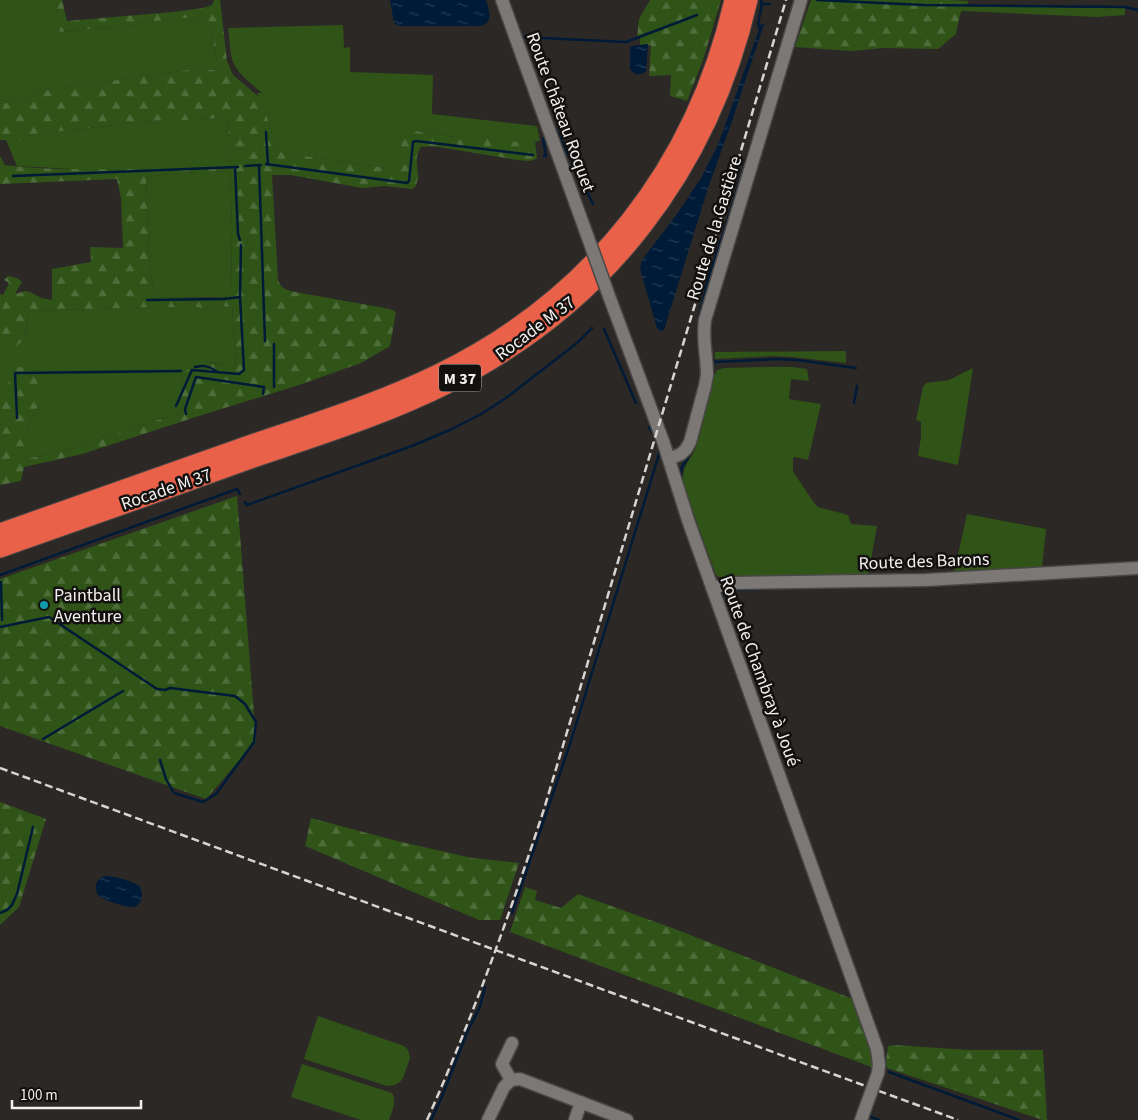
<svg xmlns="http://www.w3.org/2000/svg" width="1138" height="1120" viewBox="0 0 1138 1120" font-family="'Source Sans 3',sans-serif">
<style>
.green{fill:#305418}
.forest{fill:url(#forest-firs);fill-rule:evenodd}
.water{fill:url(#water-ripples)}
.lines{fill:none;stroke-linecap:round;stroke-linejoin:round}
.stream{stroke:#001b37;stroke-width:2.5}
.minor-casing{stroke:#494745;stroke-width:15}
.highway-casing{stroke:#494745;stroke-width:21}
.minor{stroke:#7c7876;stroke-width:12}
.highway{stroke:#ea6149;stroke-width:19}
.rail{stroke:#d7d5d3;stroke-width:2.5;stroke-dasharray:8 4;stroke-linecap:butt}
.minor-bridge-casing{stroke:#494745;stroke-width:15;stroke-linecap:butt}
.minor-bridge{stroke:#7c7876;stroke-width:12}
.culture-dot{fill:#0f9aa8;stroke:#131110;stroke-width:2}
.labels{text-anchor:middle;stroke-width:5;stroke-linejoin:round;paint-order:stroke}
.shield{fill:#131110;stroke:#afadac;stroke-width:1}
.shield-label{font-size:16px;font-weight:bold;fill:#f2f0ef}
.street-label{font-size:18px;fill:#f2f0ef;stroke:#131110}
.poi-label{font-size:18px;fill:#f2f0ef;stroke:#131110;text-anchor:start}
</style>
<defs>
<pattern id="forest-firs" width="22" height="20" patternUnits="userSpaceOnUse" patternTransform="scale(1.25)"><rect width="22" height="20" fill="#305418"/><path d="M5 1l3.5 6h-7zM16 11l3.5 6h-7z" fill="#4e6d3a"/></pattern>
<pattern id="water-ripples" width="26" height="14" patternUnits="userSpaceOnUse" patternTransform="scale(1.25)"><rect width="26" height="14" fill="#001b37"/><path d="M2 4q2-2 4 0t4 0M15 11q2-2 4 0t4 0" fill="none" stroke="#263c54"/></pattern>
</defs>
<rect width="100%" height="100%" fill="#2b2826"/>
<path class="green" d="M0,0h56l5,32 53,-5 65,-9h11l13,3 7,6 3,10 5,34 -17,-3 -168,24 -4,7 -29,5z
M966,5l114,3 45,-1v8l-28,2 -135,-6z
M343,25l1,23 6,-1v25l83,3 -1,39 105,12 3,15c-27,4 -56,-2 -82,-10l-4,6 -38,-6 -15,10v24l-2,3 -5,1 -110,-16 -5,-2 -3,-4 -10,-34 -9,-20h5c-9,-8 -22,-17 -28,-29 -5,-10 -4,-25 -6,-36z
M228,117l2,50 -86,3 -71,-1 -56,-3 -11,-26h16l13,-6 126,-14h36z
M230,171l2,55 -1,72 -17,-1h-60l-5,-42 -3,-78 31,-4z
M221,306l11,1 4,60 -25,-5 -28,11 -4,40 -124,41 -27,4 -2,-21 4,-17 13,-22v-27l-35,15h-8v-40l9,2 6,-1 11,-15 3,-21 128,-4h41l8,2z
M845,351l1,4v8l-53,-6 -19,-1 -59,3v-7z
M769,367h22l16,2 2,12 -18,-2 -2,20 32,5 -13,56 -13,-3 -2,1v13l3,5 19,28 3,3 30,8 3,9 26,2 -9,50 -143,2 -6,-1 -3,-2 -32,-88c-4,-23 7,-24 13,-43 7,-22 11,-45 17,-68l3,-6 7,-2z
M973,368l-15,97 -40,-9 3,-19v-15l-5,-2 7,-33 3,-4 23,-3z
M967,514l79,15 -4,39 -88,5z
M318,1016l86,30 4,4 2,8 -7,20 -3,4 -5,3 -8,1 -83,-27z
M302,1064l90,29c5,9 0,18 -3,27h-28l-70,-23z"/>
<path class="forest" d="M56,0h6l5,21 106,-9 30,-4 9,-3 2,-5h6l7,61 6,14 26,22 7,16 10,34 3,4 5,2 110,16 5,-1 2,-3v-24l2,-5 13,-5 38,6 4,-7c24,9 51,13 77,12l2,17 -8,2 -12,-1 -85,-14 -11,1c-8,10 -2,21 -3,32 -1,3 -2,6 -3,8l-3,2 -27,-3 -23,2 -71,-13h-19l6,105c3,9 9,10 17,12l95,17 6,3 -6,34 -29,17 -65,23 -94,29 -120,39 -58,13 -3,14 -21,4v-99h8l4,-20 31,5v27l-13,22 -4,17 3,21 26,-4 124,-41 4,-40c3,-2 7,-6 10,-7 13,-7 30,-1 43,0l-4,-59 -11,-1 -15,3 -8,-2h-41l-128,4c-2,17 -5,45 -29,35v-52l3,1 6,-12 -5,-3 4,-4 9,2 5,4 -7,12 10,-3 5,1 11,6 11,2v-31l39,-7 -1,-15 33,1 -2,-50 -4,-19 -117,5v-28l5,9c29,4 59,4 88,4 45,1 91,-1 137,-2l-2,-50 -31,3h-36l-126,14 -13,6h-22v-36l29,-5 4,-7 168,-24 17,3 -5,-34 -3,-10 -7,-6 -13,-3h-11l-65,9 -54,5zM230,171l2,55 -1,72 -77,-1 -5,-42 -3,-78 32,-4z
M650,0h71l-18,60 -16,41 -17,-5 1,-21 -22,1 2,-31 -11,2v-10l-3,1 2,-19z
M811,0h138l20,1 -9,13 -4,20 -18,15 -55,-1 -32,3 -56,-4z
M237,496l19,245 -50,58 -206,-73v-147z
M0,802l46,17 -27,88 -19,18z
M311,818l86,23 75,17 47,5 -19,57h-21l-174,-74z
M525,887l12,4 -2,9 26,8 17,-14 97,35 178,70 18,47 3,22 -364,-136z
M895,1045l73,5h75l4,70h-4l-156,-52 -1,-6 2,-16z"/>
<path class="water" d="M390,0h96c3,11 8,23 -6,26h-80l-3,-1 -3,-2z
M761,24h3l-35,106 -20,55 -45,145 -4,1 -3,-3 -17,-59 2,-9 35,-46 24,-36 17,-33z
M648,44l-2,27c-6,5 -12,4 -16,-2v-20l1,-3z
M104,876c7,-1 28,5 34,9 7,6 4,21 -5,22 -6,1 -30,-7 -34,-11 -3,-3 -3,-8 -3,-11 1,-5 4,-7 8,-9z"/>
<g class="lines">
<path class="stream" d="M817,0l107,5 201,2 13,3
M762,4h8
M759,28c-3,-9 5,-19 2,-28
M521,37l105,5 71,-27
M554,126l39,78
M266,132l2,33
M543,138l3,18h-2
M266,164l141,19 2,-2 4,-39 3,-1 117,14
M259,165l6,176
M245,166l16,-1
M235,167l3,67 2,6
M13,176l225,-9
M240,297l1,-52
M147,300l77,-1 16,-2 4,73 -5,4 -47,-4 -16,36
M699,316l11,-43 11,-32 44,-142
M604,329l32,74
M274,344v43
M712,359l3,3 62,-3 20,1 59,8
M195,367c9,-2 14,-1 21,4
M854,403l3,-17
M186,414l-1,-5 11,-32 68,10 -1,7
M17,418l-2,-45 166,-2
M649,427l3,5
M680,477l2,-10 9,-15
M245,502l2,3 165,-59 40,-17 31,-16 23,-15 71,-55 15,-15
M0,575l237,-86 3,5
M1,582l1,38
M722,598l1,-5 4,-3 36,-1
M0,627l49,-10 108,72 8,1 5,-2 65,8 10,8 11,18 -2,20 -38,52 -13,8 -29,-9 -8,-14 -6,-19
M43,739l80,-48
M0,913l7,-3 5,-5 5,-11 16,-67
M512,913l58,-169 90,-293
M889,1072l130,48
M871,1117l8,3
M431,1120l10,-21 27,-69 12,-23 5,-20"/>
<defs>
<path id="minor" d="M502,0l85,235
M609,296l54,145 25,79 189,529 2,16 -1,8
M669,459l12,-5 5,-5 4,-7 15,-56 2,-11c0,-20 -5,-35 -2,-55l96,-320
M712,588l21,-5 193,-3 212,-12
M511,1080l-9,-16 10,-21
M488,1120l16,-33 7,-7 9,-1 107,41
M575,1120l6,-18
M861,1120l4,-11"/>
<path id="highway" d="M0,533c85,-30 170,-60 255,-90 62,-21 126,-41 185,-70 153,-75 256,-207 294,-373
M0,548c85,-30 171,-60 256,-91 65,-22 132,-43 193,-74 156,-78 260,-213 299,-383"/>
</defs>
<use href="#minor" class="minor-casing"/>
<use href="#highway" class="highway-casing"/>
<use href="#minor" class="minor"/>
<use href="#highway" class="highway"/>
<path class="rail" d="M0,768l958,352
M427,1120c45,-101 83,-206 117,-311l242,-809"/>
<defs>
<path id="minor-bridge" d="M587,235l22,61
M865,1109l13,-36"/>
</defs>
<use href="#minor-bridge" class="minor-bridge-casing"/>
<use href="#minor-bridge" class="minor-bridge"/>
</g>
<circle class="culture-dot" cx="44" cy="605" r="5"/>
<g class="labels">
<rect class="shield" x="439" y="364.5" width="42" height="27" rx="4"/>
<g class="shield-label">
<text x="460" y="384">M 37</text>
</g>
<g class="street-label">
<text transform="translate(561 112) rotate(70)" y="6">Route Château Roquet</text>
<text transform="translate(714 228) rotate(-73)" y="6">Route de la Gastière</text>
<text transform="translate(535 328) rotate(-37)" y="6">Rocade M 37</text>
<text transform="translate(166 489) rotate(-19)" y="6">Rocade M 37</text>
<text transform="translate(924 561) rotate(-2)" y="6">Route des Barons</text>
<text transform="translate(760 671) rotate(70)" y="6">Route de Chambray à Joué</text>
</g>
<g class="poi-label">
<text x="54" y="601">Paintball<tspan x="54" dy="21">Aventure</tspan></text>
</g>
</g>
<path d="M12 1100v8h129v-8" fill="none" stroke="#f2f0ef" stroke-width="2.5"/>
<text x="20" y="1100" font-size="15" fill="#f2f0ef" stroke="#131110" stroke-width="4" paint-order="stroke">100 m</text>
</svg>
